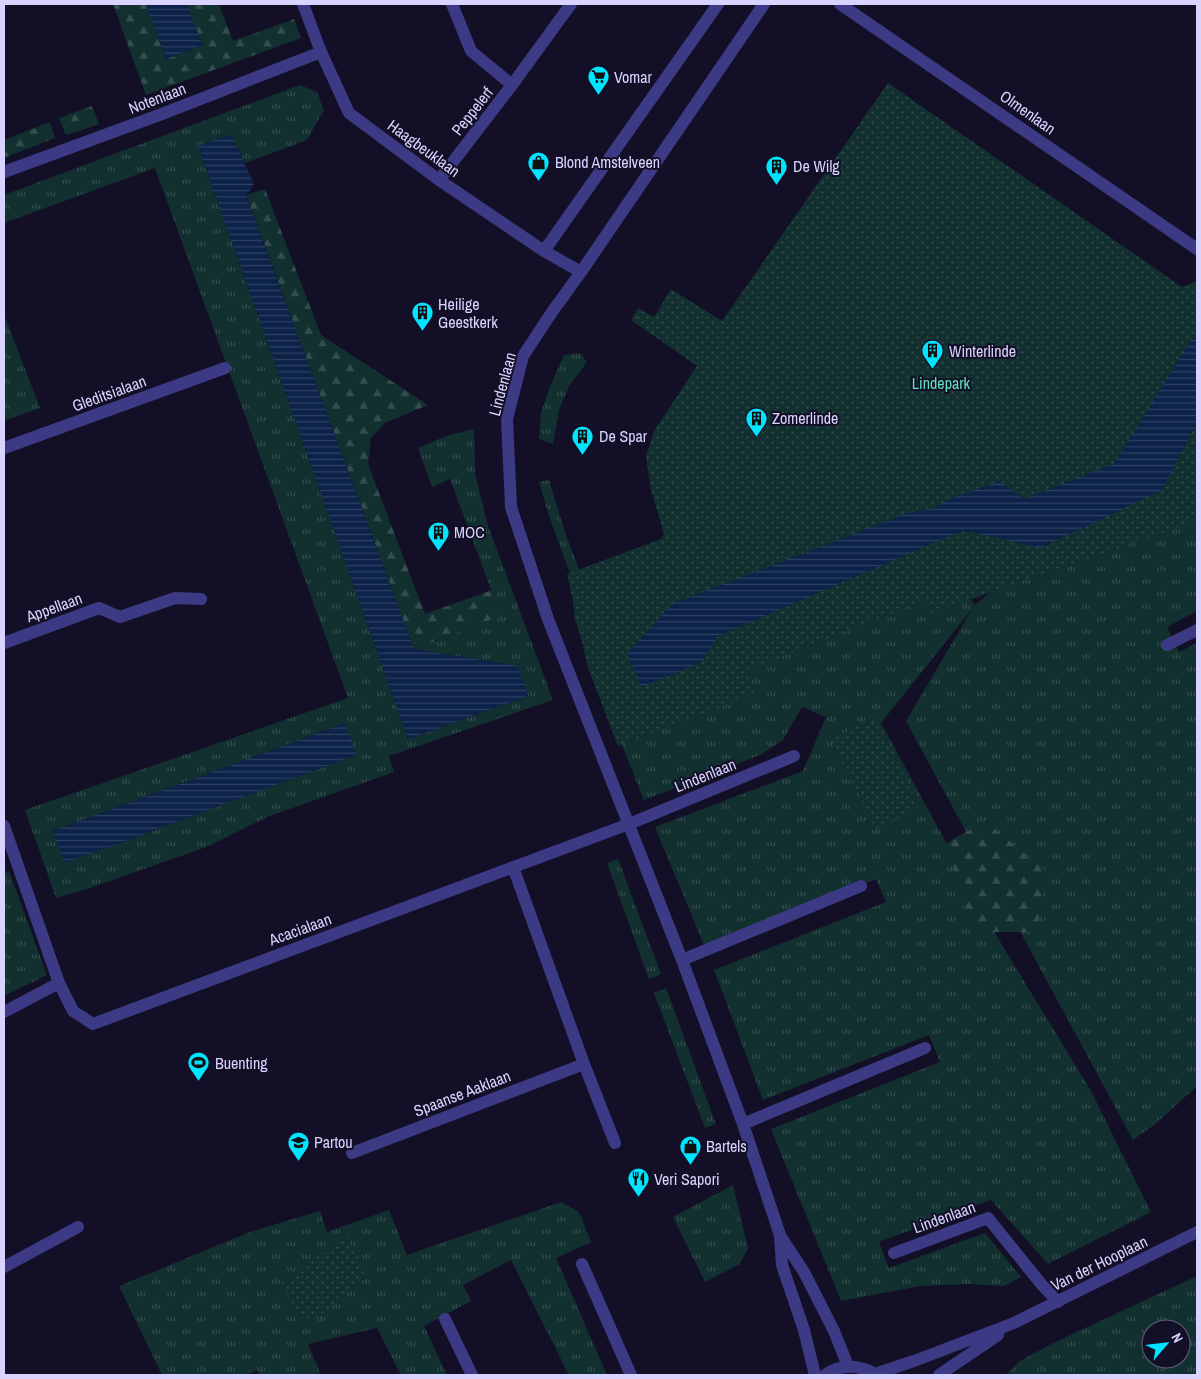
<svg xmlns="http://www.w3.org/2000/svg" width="1201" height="1379" viewBox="0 0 1201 1379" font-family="'Archivo Narrow',sans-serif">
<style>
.grass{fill:url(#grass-tufts);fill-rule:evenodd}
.forest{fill:url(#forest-firs)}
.park{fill:url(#park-dots)}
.water{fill:url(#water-rules)}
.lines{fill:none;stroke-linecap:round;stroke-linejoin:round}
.minor{stroke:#3d3a85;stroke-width:12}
.tertiary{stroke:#3d3a85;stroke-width:12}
.labels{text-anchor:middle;stroke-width:4;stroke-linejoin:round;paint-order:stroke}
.poi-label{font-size:16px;fill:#d9d4ff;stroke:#130f26;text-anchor:start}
.street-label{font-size:16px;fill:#d9d4ff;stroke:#130f26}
.park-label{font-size:16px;fill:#5fe0c0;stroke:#130f26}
</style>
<defs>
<pattern id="grass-tufts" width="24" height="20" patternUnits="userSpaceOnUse" patternTransform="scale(1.25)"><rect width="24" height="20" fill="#12302f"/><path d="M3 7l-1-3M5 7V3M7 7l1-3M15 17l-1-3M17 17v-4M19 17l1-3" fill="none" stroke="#344d4e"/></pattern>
<pattern id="forest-firs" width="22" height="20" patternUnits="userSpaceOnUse" patternTransform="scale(1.25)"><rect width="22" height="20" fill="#12302f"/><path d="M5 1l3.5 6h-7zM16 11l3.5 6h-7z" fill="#344d4e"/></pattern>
<pattern id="park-dots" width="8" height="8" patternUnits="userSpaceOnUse" patternTransform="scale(1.25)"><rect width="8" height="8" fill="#12302f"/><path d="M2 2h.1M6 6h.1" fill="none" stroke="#344d4e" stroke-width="1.8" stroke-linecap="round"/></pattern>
<pattern id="water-rules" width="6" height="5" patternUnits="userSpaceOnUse" patternTransform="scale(1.25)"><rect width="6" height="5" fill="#0c2248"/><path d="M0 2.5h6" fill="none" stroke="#2f4163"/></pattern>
</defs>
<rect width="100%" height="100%" fill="#130f26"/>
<path class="grass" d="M300,85l17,7 7,18 -17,30 -62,23 -14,-29 -33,12 210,593 120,-43 -11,-30 -103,-17 87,-33 -51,-137 -18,8 -14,-39 28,-12 28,-7 1,44 12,50 66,177 -164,56 5,16 -127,45 -58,29 -125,44 -28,8 -31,-88 323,-112 -193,-530 -151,55v-28zM345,723l10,32 -235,88 -56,19 -11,-31z
M4,314l36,94 -36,13z
M580,353l7,9 -18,24 -10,24 -6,34 -14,-5 2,-26 8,-24 15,-34z
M1197,423v188l-30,16 12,25 18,-9v443l-43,39 -21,15 -227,-419 66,-112 -91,114 121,222 88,144 61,123 -103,52 -57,-64 -112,42 10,26 96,-35 36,44 -17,9 -34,-2 -50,2 -79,15 -70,-172 169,-67 -11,-27 -166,65 -49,-130 172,-68 -10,-23 -172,66 -49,-118 148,-56 23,-54 -24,-10 -19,33 -23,15 -116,45 -48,-120 -21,-60 -4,-44 -21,-57 -11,-37 10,-2 17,55 13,34 5,3 347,-29 44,62z
M618,859l43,115 -12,5 -42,-116z
M9,871l38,104 -43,21v-123z
M666,988l50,136 -11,4 -51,-135z
M733,1185l15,63 -8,16 -35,18 -32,-65z
M561,1202l18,10 12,30 -35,16 51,117h-38l-58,-115 -48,25 8,16 -47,25 23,49h-46l-24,-47 -69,16 12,29 -4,2h-56l-3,-5 -10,5h-85l-43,-89 131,-54 70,-21 7,21 62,-22 18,45z
M1197,1276v99h-191l14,-14 33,-18zM1151,1329h30v30h-30z"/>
<path class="forest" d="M113,4h33l20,55 37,-14 -18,-41h34l14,37 61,-22 7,19 -155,57z
M92,106l7,18 -33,11 -7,-17z
M50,122l5,16 -51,20v-18z
M265,189l56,146 107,70 -43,18 -14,15 -3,26 57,150 67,-24 9,26 -87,33 -168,-454z
M986,822l61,50 -10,60h-62l-30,-87 13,-9z"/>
<path class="park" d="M888,83l294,204 15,-6v240l-266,92 -4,-13 -181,71 8,23 -136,52 -31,-81 -20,-91 94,-35 3,-5 -14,-48 -4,-30 8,-25 43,-65 -66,-46 7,-12 16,9 17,-28 51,32z
M876,716l43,90 -43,23 -45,-89z
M346,1235l21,40 -51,44 -17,-2 -17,-34z"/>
<path class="water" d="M146,4h40l17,41 -37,14z
M231,134l23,50 -8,12 168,453 104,17 10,30 -120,43 -210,-593z
M1197,331v92l-35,67 -121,58 -76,-17 -13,4 -234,101 -16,26 -60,25 -15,-33 45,-50 236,-91 24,-4 18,-10 50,-18 23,18 91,-35z
M345,723l11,32 -236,88 -56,20 -11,-32z"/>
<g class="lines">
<path class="minor" d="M303,4l18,48 28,61 90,67 105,71 37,21
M452,4l19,47 41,34
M764,4l-183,268 -29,40 -29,44 -16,63 4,88 37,112 134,341 61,164 37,111 2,30 22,65 11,45
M840,4l357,245
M4,172l158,-58 159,-62
M439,180l73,-95 59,-81
M544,251l174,-247
M4,448l221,-80
M4,643l95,-35 21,9 55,-19 26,1
M1167,645l30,-15
M4,826l55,157 14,28 20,13 536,-200 165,-68
M513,867l71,197 31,79
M682,960l179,-74
M4,1012l55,-29
M743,1124l182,-76
M352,1153l232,-89
M781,1237l23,35 30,59 14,35
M894,1253l94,-35 54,67 16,17
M582,1264l49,111
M4,1267l74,-40
M445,1319l27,56"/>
<path class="tertiary" d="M875,1374l39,-13 100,-38 183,-91
M825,1375c16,-12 36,-10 52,0
M939,1375l59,-40"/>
</g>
<defs>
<symbol id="supermarket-pin" viewBox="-11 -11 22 30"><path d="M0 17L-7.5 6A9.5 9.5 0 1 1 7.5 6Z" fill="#00e5ff" stroke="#130f26"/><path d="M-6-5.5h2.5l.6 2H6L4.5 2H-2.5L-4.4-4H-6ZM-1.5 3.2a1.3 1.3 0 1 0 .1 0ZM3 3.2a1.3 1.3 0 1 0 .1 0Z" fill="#111"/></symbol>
<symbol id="shop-pin" viewBox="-11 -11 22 30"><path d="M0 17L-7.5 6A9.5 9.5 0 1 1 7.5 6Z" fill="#00e5ff" stroke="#130f26"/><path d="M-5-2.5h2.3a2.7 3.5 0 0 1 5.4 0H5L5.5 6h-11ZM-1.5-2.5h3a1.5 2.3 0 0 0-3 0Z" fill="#111"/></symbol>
<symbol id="building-pin" viewBox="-11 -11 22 30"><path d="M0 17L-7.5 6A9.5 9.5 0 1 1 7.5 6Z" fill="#00e5ff" stroke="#130f26"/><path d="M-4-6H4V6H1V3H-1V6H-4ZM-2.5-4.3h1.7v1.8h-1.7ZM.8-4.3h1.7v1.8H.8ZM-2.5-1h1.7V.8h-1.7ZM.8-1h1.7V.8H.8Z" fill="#111"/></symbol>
<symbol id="stadium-pin" viewBox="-11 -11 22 30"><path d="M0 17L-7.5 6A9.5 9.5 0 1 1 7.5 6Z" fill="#00e5ff" stroke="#130f26"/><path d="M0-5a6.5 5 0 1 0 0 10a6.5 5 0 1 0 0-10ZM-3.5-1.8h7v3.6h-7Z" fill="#111"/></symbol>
<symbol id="school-pin" viewBox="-11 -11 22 30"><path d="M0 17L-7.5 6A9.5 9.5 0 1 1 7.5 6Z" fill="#00e5ff" stroke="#130f26"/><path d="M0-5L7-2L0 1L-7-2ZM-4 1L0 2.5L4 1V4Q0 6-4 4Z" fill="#111"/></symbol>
<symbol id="restaurant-pin" viewBox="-11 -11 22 30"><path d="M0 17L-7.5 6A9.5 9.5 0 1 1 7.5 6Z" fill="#00e5ff" stroke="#130f26"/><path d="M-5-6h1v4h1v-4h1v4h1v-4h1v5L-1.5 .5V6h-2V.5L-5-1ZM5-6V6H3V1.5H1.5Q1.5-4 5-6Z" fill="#111"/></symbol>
</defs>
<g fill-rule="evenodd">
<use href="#supermarket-pin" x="586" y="64" width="25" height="34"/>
<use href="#shop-pin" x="526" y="150" width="25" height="34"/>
<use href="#building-pin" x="764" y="154" width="25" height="34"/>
<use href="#building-pin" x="410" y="300" width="25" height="34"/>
<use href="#building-pin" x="920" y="338" width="25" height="34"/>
<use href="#building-pin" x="744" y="406" width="25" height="34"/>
<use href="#building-pin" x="570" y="424" width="25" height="34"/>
<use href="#building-pin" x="426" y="520" width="25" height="34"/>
<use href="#stadium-pin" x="186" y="1050" width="25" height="34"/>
<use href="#school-pin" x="286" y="1130" width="25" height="34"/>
<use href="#shop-pin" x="678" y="1134" width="25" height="34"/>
<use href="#restaurant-pin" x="626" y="1166" width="25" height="34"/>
</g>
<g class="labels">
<g class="poi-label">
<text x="614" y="83">Vomar</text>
<text x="555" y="168">Blond Amstelveen</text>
<text x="793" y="172">De Wilg</text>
<text x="438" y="310">Heilige<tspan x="438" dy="18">Geestkerk</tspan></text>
<text x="949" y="357">Winterlinde</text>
<text x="772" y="424">Zomerlinde</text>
<text x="599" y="442">De Spar</text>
<text x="454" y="538">MOC</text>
<text x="215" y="1069">Buenting</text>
<text x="314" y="1148">Partou</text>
<text x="706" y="1152">Bartels</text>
<text x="654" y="1185">Veri Sapori</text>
</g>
<g class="street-label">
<text transform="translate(157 98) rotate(-21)" y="6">Notenlaan</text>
<text transform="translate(472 111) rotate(-52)" y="6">Peppelerf</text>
<text transform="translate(1028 112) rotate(35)" y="6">Olmenlaan</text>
<text transform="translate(424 148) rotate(36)" y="6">Haagbeuklaan</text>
<text transform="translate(502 384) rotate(-75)" y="6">Lindenlaan</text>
<text transform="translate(109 393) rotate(-20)" y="6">Gleditsialaan</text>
<text transform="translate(54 607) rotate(-20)" y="6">Appellaan</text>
<text transform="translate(705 775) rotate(-22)" y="6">Lindenlaan</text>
<text transform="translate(300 929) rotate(-20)" y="6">Acacialaan</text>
<text transform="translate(462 1093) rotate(-21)" y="6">Spaanse Aaklaan</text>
<text transform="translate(944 1217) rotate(-20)" y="6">Lindenlaan</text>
<text transform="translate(1099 1263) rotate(-26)" y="6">Van der Hooplaan</text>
</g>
<g class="park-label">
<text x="941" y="389">Lindepark</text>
</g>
</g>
<rect width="1201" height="1379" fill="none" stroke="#d9d4ff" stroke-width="10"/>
<g transform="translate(1166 1344) rotate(62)"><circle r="24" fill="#130f26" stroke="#625e7d"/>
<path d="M0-4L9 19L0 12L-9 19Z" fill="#00e5ff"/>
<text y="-8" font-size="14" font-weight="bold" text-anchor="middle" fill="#d9d4ff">N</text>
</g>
</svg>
